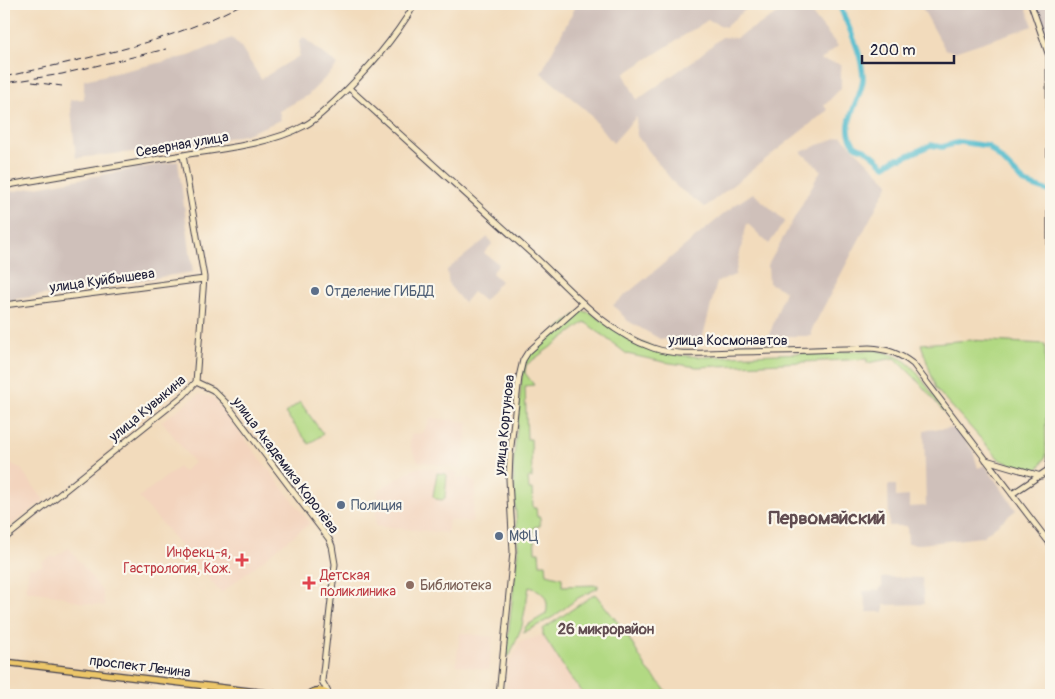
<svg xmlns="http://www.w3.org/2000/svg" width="1055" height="699" viewBox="0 0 1055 699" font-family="Pangolin,sans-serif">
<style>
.built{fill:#f3d4be}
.industrial{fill:#cfc0ba}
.green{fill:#b2d983;stroke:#6a7e5f}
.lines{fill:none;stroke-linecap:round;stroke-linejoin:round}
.river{stroke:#4fbacc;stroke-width:5.5}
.secondary-casing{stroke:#413e4e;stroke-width:7}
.primary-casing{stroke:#413e4e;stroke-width:8}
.secondary{stroke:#f7e8c3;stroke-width:5}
.primary{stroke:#ecc669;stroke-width:5.5}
.rail{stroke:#22223b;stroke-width:1;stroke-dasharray:8 4;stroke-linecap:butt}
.service-dot{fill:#5c6f8a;stroke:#fbf7ec;stroke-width:2}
.health-dot{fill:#e0444e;stroke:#fbf7ec;stroke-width:2}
.education-dot{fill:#8d6e63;stroke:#fbf7ec;stroke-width:2}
.labels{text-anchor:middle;stroke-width:4.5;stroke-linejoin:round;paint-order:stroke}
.street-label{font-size:14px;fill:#22223b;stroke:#fbf7ec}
.service-label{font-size:14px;fill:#4e5e75;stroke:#fbf7ec;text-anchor:start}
.health-label{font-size:14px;fill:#be3a42;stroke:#fbf7ec;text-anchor:end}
.education-label{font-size:14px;fill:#785e54;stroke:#fbf7ec;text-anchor:start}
.neighbourhood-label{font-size:15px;font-weight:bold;fill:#614d51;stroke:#fbf7ec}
.district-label{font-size:19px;font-weight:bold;fill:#614d51;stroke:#fbf7ec}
</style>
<rect width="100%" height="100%" fill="#fbf7ec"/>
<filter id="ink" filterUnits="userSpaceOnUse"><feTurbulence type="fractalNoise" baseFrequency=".02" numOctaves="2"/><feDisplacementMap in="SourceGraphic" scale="10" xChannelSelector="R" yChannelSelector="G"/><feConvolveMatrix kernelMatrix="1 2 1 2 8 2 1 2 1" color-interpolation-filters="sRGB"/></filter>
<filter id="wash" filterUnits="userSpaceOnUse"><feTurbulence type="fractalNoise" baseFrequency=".0096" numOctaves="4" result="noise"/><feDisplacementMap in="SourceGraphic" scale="20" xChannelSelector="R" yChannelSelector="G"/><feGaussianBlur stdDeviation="1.12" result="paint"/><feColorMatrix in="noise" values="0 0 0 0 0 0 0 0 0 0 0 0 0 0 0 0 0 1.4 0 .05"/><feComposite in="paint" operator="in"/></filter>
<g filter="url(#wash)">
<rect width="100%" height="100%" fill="#f2dbbc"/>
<path class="built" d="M199,394l14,4 97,125 -89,70 -82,-96 40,-30 4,5 11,-9 -32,-42z
M431,418l37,4 -7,47 -43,-8 -8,-15 1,-12 12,-1z
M12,464l8,4 24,32 -40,30v-65z
M418,467l39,5v6h11l8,5 -4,39 -23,-2 -2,13 -72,-7 3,-36z
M69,548l33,43 3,15 -27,-4 -20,-7 -32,-4 3,-24 7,1v-2h6v-4l10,-6 2,1z
M460,633l33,4 -4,33 -33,-5z
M543,635l27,42 14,18h-79l3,-32 5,-6 6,-15z"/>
<path class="industrial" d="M577,4h175l-27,23 -17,-7 -84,54 13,26 57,-40 28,-23 14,1 59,-34h9l34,42 -17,14 20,4v24l-17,18 4,4 -123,97 -28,-20 -40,-51 -1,-19 -23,26 -27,-33 -45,-37z
M920,4h105l8,22 -79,26 -9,-3z
M1034,4h17v48z
M303,37l35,28 -31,31 -28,15 2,9 -37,15 -72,13 -96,10 -6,-58 14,-1v-19l105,-24 43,-18 9,9 20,32 38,-23 1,-14z
M841,136l48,47 -77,146v7h-43l16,-45 -16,-8 -1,-18 53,-95 -20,-18z
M178,161l15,111 -189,29v-108z
M753,193l32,28 -16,23 -22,-21 -12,52 -18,7 -16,62 -41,-5 -32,-18 -15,-16 122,-100z
M488,237l4,7 -8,9 15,11 -7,9 9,8 -17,20 -11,-9 -9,11 -1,-1 -14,-17 -2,-15z
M956,428l17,23 5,17 7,-3 31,45 -34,27 -61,7h-13l-1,-18h-18l-1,-41h8v12l13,-1v11l17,-1 -2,-76z
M889,577l33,1 2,26 -40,1v7h-17l-4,-21 16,-1 1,-3 2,-1v-8z"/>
<path class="green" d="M583,311l8,2 33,23 51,19 30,2 169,-7c17,3 29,7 41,20l37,50 -2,-1 -34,-40 -21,-21 -28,5v-4l-170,8 -33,-5 -37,-8 -42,-32 -59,43 -1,8 9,12 -9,1 2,53h4l1,39h-4l1,11h3l1,19h3l1,9h3v9l-6,1 1,25h4l1,12h6l1,10 15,4v8l36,-1v3l-20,10 -25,19 -30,16 3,-7 20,-12c4,-15 -3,-24 -17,-27l-7,39 -12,29 -3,1 -1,-2 12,-106 -5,-82 10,-100 10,-17 46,-37z
M970,340l75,4 1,112 -10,17 -36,-13 -64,-71 -15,-45z
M300,402l23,32 -14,10 -24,-31z
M437,473l9,1 1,1 -2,23 -3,2 -6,-1 -3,-3z
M595,594l29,36 23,39 23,26h-85l-15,-18 -27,-42v-6z"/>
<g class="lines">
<path class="river" d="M839,4c9,23 23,48 24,73 1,21 -25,45 -9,67 2,3 6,4 10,5 8,4 14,11 21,17l12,-8h5l29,-13 11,2 18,-5 28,4 37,37 26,9"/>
</g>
</g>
<g filter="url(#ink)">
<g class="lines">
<defs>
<path id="secondary" d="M1031,4l18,52 2,372
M349,88c61,55 122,110 183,166 37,34 72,78 121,94 26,9 56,4 83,4 45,-1 89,-2 133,-4 18,1 30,5 44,16l138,181
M4,186c59,-11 119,-21 179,-31 38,-6 88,-11 121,-29 12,-6 20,-15 30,-24 31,-29 59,-61 81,-98
M4,305l200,-26
M196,382l17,8 13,13 103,136 3,7 3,18 -13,117 7,13
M986,460l55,16
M1012,494l36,-24 3,-21
M4,539l180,-144 12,-13 8,-105 -21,-122
M203,695l1,-9
M499,695l14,-143 -4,-73 1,-24 9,-78 4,-17 5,-8 55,-49"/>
<path id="primary" d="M4,662l280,33
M308,695c7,-6 15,-5 22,0"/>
</defs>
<use href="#secondary" class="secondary-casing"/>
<use href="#primary" class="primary-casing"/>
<use href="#secondary" class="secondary"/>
<use href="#primary" class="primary"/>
<path class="rail" d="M4,77c81,-19 164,-33 238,-73
M11,82l51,-8 104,-25
M32,82l30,4"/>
</g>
</g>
<g class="service-dot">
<circle cx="315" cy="291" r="5"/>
<circle cx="341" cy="505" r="5"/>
<circle cx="499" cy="536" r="5"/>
</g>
<g class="health-dot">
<path d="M239.5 552.5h5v5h5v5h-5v5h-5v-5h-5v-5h5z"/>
<path d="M306.5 575.5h5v5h5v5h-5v5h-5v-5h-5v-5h5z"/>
</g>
<circle class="education-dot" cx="410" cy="585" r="5"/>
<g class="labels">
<g class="street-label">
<text transform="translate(182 144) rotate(-10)" y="5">Северная улица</text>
<text transform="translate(102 280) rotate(-8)" y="5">улица Куйбышева</text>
<text x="728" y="345">улица Космонавтов</text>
<text transform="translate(147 408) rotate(-40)" y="5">улица Кувыкина</text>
<text transform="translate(504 425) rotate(-84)" y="5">улица Кортунова</text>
<text transform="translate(286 465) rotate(53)" y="5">улица Академика Королёва</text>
<text transform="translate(140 666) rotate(7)" y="5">проспект Ленина</text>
</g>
<g class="service-label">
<text x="325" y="296">Отделение ГИБДД</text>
<text x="351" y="510">Полиция</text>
<text x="509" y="541">МФЦ</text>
</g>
<g class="health-label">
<text x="231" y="557">Инфекц-я,<tspan x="231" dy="16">Гастрология, Кож.</tspan></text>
<text x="320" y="580" text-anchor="start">Детская<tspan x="320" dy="16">поликлиника</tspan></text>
</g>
<g class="education-label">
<text x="420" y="590">Библиотека</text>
</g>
<g class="neighbourhood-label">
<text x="606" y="634">26 микрорайон</text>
</g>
<g class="district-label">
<text x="827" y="524">Первомайский</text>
</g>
</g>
<rect width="1055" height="699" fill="none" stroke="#fbf7ec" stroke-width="20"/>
<path d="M862 55v8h92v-8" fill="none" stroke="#22223b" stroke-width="2.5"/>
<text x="870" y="55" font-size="15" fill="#22223b" stroke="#fbf7ec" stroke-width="4" paint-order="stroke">200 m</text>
</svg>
